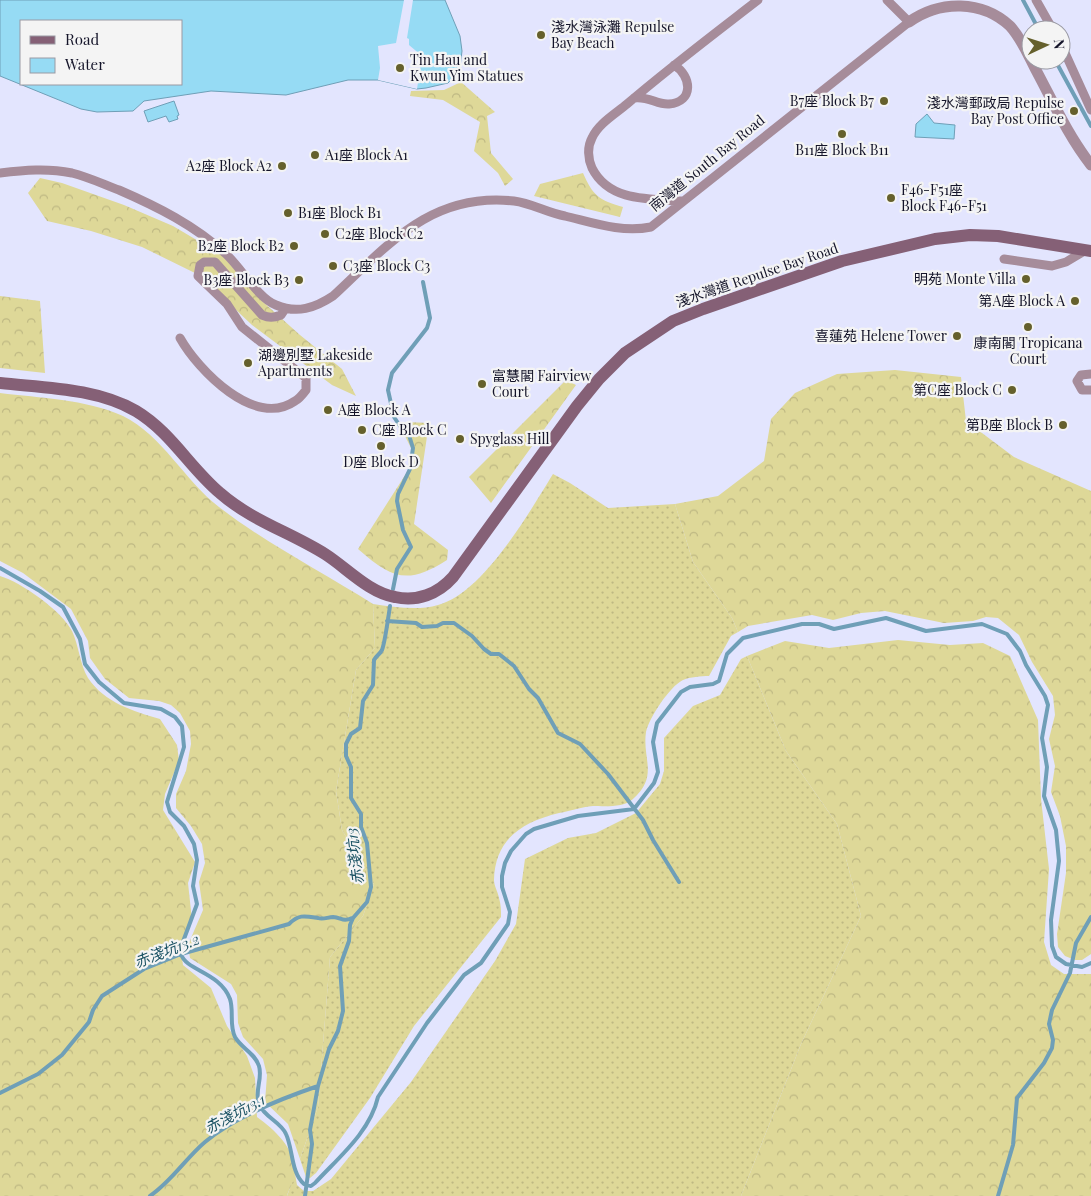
<svg xmlns="http://www.w3.org/2000/svg" width="1091" height="1196" viewBox="0 0 1091 1196" font-family="'Playfair Display','Noto Sans TC',serif">
<style>
.grass{fill:url(#grass-dots)}
.forest{fill:url(#forest-crowns)}
.water{fill:#96dbf4;stroke:#6f9fb7;fill-rule:evenodd}
.pier{fill:#e3e5fe}
.lines{fill:none;stroke-linecap:round;stroke-linejoin:round}
.stream{stroke:#6f9fb7;stroke-width:4}
.minor{stroke:#a68c9a;stroke-width:9}
.tertiary{stroke:#a68c9a;stroke-width:11}
.secondary{stroke:#856076;stroke-width:12}
.poi-dot{fill:#65602c;stroke:#f4f4f4;stroke-width:2}
.labels{text-anchor:middle;stroke-width:4.5;stroke-linejoin:round;paint-order:stroke}
.poi-label{font-size:14px;fill:#141429;stroke:#f4f4f4;text-anchor:start}
.street-label{font-size:14px;fill:#141429;stroke:#f4f4f4}
.water-label{font-size:15px;font-style:italic;fill:#1c5364;stroke:#f4f4f4}
</style>
<defs>
<pattern id="grass-dots" width="8" height="8" patternUnits="userSpaceOnUse" patternTransform="scale(1.25)"><rect width="8" height="8" fill="#ded898"/><path d="M2 2h.1M6 6h.1" fill="none" stroke="#beb883" stroke-width="1.8" stroke-linecap="round"/></pattern>
<pattern id="forest-crowns" width="20" height="18" patternUnits="userSpaceOnUse" patternTransform="scale(1.25)"><rect width="20" height="18" fill="#ded898"/><path d="M2 6a3 3 0 1 1 6 0M12 15a3 3 0 1 1 6 0" fill="none" stroke="#beb883"/></pattern>
</defs>
<rect width="100%" height="100%" fill="#e3e5fe"/>
<path class="grass" d="M553,474l17,9 38,25 67,-4 18,58 39,56 6,14 -7,4 -22,40c-8,0 -19,1 -26,4 -13,6 -34,38 -37,52 -4,27 13,44 -13,67 -9,9 -29,7 -40,7 -12,1 -23,5 -34,7 -36,9 -64,25 -65,67 0,6 4,12 5,18 2,6 2,13 2,19l-87,109 -44,72 -54,75 -6,5 -4,-1 -6,-18 18,-52 12,-150 33,-41 11,-32 -32,-54 -6,-39 20,-121 19,-22 -2,-44c21,3 45,7 65,1 45,-12 91,-92 115,-131z
M747,656l39,95 51,73 24,92 -60,128 -60,152h-454l8,-22 2,11 7,6h9l18,-12 80,-97 84,-121 21,-37 9,-65 43,-21 28,-5 40,-20 24,-29 4,-13v-33l29,-32 27,-11 21,-36z"/>
<path class="forest" d="M461,82l34,30 -8,4 4,37 22,26 -8,7 -7,-13 -24,-22 6,-29 -37,-22 -33,-4 1,-5 33,-1z
M583,173c10,23 16,27 40,34l-3,10 -86,-21 6,-12z
M40,178l22,5 62,22 49,21 49,29 40,46 38,34 42,34 14,27 -24,-11 -80,-60 -53,-50 -57,-28 -51,-16 -44,-10 -19,-28z
M0,296l40,5 5,72 -45,-5z
M895,370l66,7 5,44 48,36 77,34v463l-9,6h-7l-10,-4 -7,-9 -1,-13 9,-61v-27l-6,-30 -9,-24 4,-26 -6,-27 6,-24 -2,-19 -21,-34 -13,-27 -21,-17 -12,-1 -13,4 -29,2 -59,-12 -24,2 -28,7 -21,-5 -64,11 -10,6 -6,-14 -39,-56 -18,-58 43,-8 46,-35 7,-42 24,-26 42,-19z
M566,380l10,5 -85,118 -22,-26z
M0,393c40,5 85,6 123,23 40,20 61,64 96,91 48,37 103,65 154,97l2,44 -19,22 -20,121 6,39 32,54 -11,32 -33,41 -12,150 -18,52 -12,-35 -23,-22 2,-27 -4,-16 -20,-22 -5,-14 -1,-28 -6,-11 -41,-26 -2,-13 15,-35 -4,-28 6,-19 -3,-19 -11,-18 -15,-18v-14l10,-23 5,-27 -1,-13 -10,-18 -9,-8 -12,-4 -30,-3 -24,-19 -15,-21 -2,-17 -17,-32 -48,-36 -23,-12z
M406,422l23,1 -15,101 34,26 -1,10c-39,25 -55,19 -89,-11l58,-91 -13,-26z
M0,576c21,6 62,35 72,55 7,15 8,34 16,47 17,25 45,33 72,41l17,26 2,16 -14,33 -2,16 32,52 -7,21 4,37 -12,24 3,21 28,23 16,38 20,30 8,22 2,39c18,13 39,32 38,57 -1,7 -6,15 -8,22h-287z
M898,640l52,5 33,-2 27,13 28,64 3,79 8,70 -5,73 7,23 13,9h27v222h-350l60,-152 60,-128 -24,-92 -51,-73 -39,-95 38,-15 44,7z"/>
<path class="water" d="M0,0h445l15,36 2,15 -2,16 -4,8 -8,8 -22,5 -9,1 -39,-9h-30l-62,15 -75,-4 -67,10 -11,10 -36,1 -16,-3 -81,-33zM21,21h160v63h-160z
M174,101l5,14 -2,1 1,3 -9,3 -3,-6 -18,6 -4,-11z
M927,114l7,9 21,2 -1,14 -39,-2 1,-13z"/>
<path class="pier" d="M404,0h9l-6,38 2,1v6l13,11 -5,33 -39,-9 2,-12 -2,-22 18,-3z"/>
<g class="lines">
<path class="stream" d="M1023,0l16,30
M1055,60l36,66
M0,568l40,23 23,16 17,32 5,25 14,18 25,21 37,6 14,8 7,9 2,21 -17,55 3,10 14,14 10,18 3,16 -4,26 4,18 -16,43v7c5,17 39,18 49,45 4,12 -1,26 5,38 6,11 20,16 24,29 4,13 -5,25 0,38 5,13 22,18 27,30 7,15 5,39 18,50l7,2 4,-3c24,-26 55,-51 63,-86l49,-74 37,-48 17,-12 27,-39 2,-12 -8,-25v-11l3,-13 6,-12 15,-17 8,-5 44,-13 56,-7 20,-26 4,-11 -5,-30 4,-19 24,-31 9,-5 23,-3 6,-3 8,-27 16,-16 59,-14h17l15,5 52,-11 40,13 56,-7 25,10 13,17 6,14 19,31 3,9 -6,33 5,29 -3,29 12,34 3,31 -8,59 1,26 4,11 10,7 16,3 9,-4
M393,589l4,-20 14,-22 -8,-17 -6,-29 1,-7 12,-25 3,-21 -5,-16 -6,-3 -8,-12 -6,-27 4,-17 35,-45 3,-10 -7,-36
M387,621l29,2 6,4 15,-1 6,-3h11l18,13 12,13 7,5h8l15,12 15,23 9,9 20,35 22,11 28,30 35,46 10,20 26,42
M0,1093l38,-19 24,-19 27,-33 4,-12 9,-14 42,-27 37,-15 108,-30c10,-10 16,-8 29,-6 5,2 10,-1 15,-1 9,1 10,5 19,1
M150,1196c22,-15 35,-37 55,-54 28,-24 78,-44 113,-56
M305,1196l7,-52 -2,-14 8,-44 11,-37 9,-18 5,-20 -3,-45 9,-25 1,-16 3,-7 14,-16 4,-15 -4,-44 -6,-16v-13l-10,-16v-31l-5,-11v-12l5,-10 9,-6 3,-27 10,-16 1,-25c2,-4 6,-6 8,-10 2,-5 7,-37 8,-44
M998,1196l15,-51 4,-47 27,-35 8,-15 1,-8 -4,-16 3,-14 18,-37 6,-30 15,-26"/>
<path class="minor" d="M1036,0l17,30
M1061,44l30,66
M634,98c15,-2 23,7 35,6 25,-2 23,-28 5,-39
M0,173c24,-3 48,-5 72,0 16,4 31,11 47,17 39,17 75,35 107,64 16,15 32,44 50,51 21,9 39,3 57,-9 55,-51 98,-104 181,-95 17,2 34,12 51,15 29,7 57,17 86,11l258,-205 -22,-22
M683,201c-33,-2 -74,1 -91,-33 -4,-9 -5,-21 0,-30 6,-14 23,-24 35,-34 42,-36 87,-70 131,-104
M1004,259l48,7 14,-4 20,-12
M180,338c18,32 75,91 115,63 4,-2 8,-7 11,-11v-12l-64,-51 -15,-23 -29,-28 2,-11 4,-3h11l47,53c7,3 11,3 19,0l4,-6
M1091,374l-10,1 -4,6 5,9h9"/>
<path class="tertiary" d="M909,22c31,-22 73,-22 101,4 12,13 19,31 27,46 17,32 32,65 54,93"/>
<path class="secondary" d="M0,383c45,5 96,5 136,28 35,21 54,57 84,82 32,28 70,39 105,61 22,14 43,38 70,43 22,5 43,-3 58,-20l124,-171 22,-27 26,-26 48,-32 30,-12 139,-48 93,-22 35,-4 28,1 93,15"/>
</g>
<g class="poi-dot">
<circle cx="541" cy="35" r="5"/>
<circle cx="400" cy="68" r="5"/>
<circle cx="884" cy="101" r="5"/>
<circle cx="1074" cy="111" r="5"/>
<circle cx="842" cy="134" r="5"/>
<circle cx="315" cy="155" r="5"/>
<circle cx="282" cy="166" r="5"/>
<circle cx="891" cy="198" r="5"/>
<circle cx="288" cy="213" r="5"/>
<circle cx="325" cy="234" r="5"/>
<circle cx="294" cy="246" r="5"/>
<circle cx="333" cy="266" r="5"/>
<circle cx="1026" cy="279" r="5"/>
<circle cx="299" cy="280" r="5"/>
<circle cx="1075" cy="301" r="5"/>
<circle cx="1028" cy="327" r="5"/>
<circle cx="957" cy="336" r="5"/>
<circle cx="248" cy="363" r="5"/>
<circle cx="482" cy="384" r="5"/>
<circle cx="1012" cy="390" r="5"/>
<circle cx="328" cy="410" r="5"/>
<circle cx="1063" cy="425" r="5"/>
<circle cx="362" cy="430" r="5"/>
<circle cx="460" cy="439" r="5"/>
<circle cx="381" cy="446" r="5"/>
</g>
<g class="labels">
<g class="poi-label">
<text x="551" y="32">淺水灣泳灘 Repulse<tspan x="551" dy="16">Bay Beach</tspan></text>
<text x="410" y="65">Tin Hau and<tspan x="410" dy="16">Kwun Yim Statues</tspan></text>
<text x="874" y="106" text-anchor="end">B7座 Block B7</text>
<text x="1064" y="108" text-anchor="end">淺水灣郵政局 Repulse<tspan x="1064" dy="16">Bay Post Office</tspan></text>
<text x="842" y="155" text-anchor="middle">B11座 Block B11</text>
<text x="325" y="160">A1座 Block A1</text>
<text x="272" y="171" text-anchor="end">A2座 Block A2</text>
<text x="901" y="195">F46-F51座<tspan x="901" dy="16">Block F46-F51</tspan></text>
<text x="298" y="218">B1座 Block B1</text>
<text x="335" y="239">C2座 Block C2</text>
<text x="284" y="251" text-anchor="end">B2座 Block B2</text>
<text x="343" y="271">C3座 Block C3</text>
<text x="1016" y="284" text-anchor="end">明苑 Monte Villa</text>
<text x="289" y="285" text-anchor="end">B3座 Block B3</text>
<text x="1065" y="306" text-anchor="end">第A座 Block A</text>
<text x="947" y="341" text-anchor="end">喜蓮苑 Helene Tower</text>
<text x="1028" y="348" text-anchor="middle">康南閣 Tropicana<tspan x="1028" dy="16">Court</tspan></text>
<text x="258" y="360">湖邊別墅 Lakeside<tspan x="258" dy="16">Apartments</tspan></text>
<text x="492" y="381">富慧閣 Fairview<tspan x="492" dy="16">Court</tspan></text>
<text x="1002" y="395" text-anchor="end">第C座 Block C</text>
<text x="338" y="415">A座 Block A</text>
<text x="1053" y="430" text-anchor="end">第B座 Block B</text>
<text x="372" y="435">C座 Block C</text>
<text x="470" y="444">Spyglass Hill</text>
<text x="381" y="467" text-anchor="middle">D座 Block D</text>
</g>
<g class="street-label">
<text transform="translate(707 163) rotate(-39)" y="5">南灣道 South Bay Road</text>
<text transform="translate(757 275) rotate(-19)" y="5">淺水灣道 Repulse Bay Road</text>
</g>
<g class="water-label">
<text transform="translate(355 856) rotate(-97)" y="5">赤淺坑13</text>
<text transform="translate(167 951) rotate(-21)" y="5">赤淺坑13.2</text>
<text transform="translate(235 1114) rotate(-28)" y="5">赤淺坑13.1</text>
</g>
</g>
<rect x="20" y="20" width="162" height="65" fill="#f4f4f4" stroke="#9a9aa3"/>
<rect x="30" y="36" width="25" height="8" fill="#856076" stroke="#9a9aa3"/>
<text x="65" y="45" font-size="15" fill="#141429">Road</text>
<rect x="30" y="58" width="25" height="15" fill="#96dbf4" stroke="#9a9aa3"/>
<text x="65" y="70" font-size="15" fill="#141429">Water</text>
<g transform="translate(1046 45) rotate(86)"><circle r="24" fill="#f4f4f4" stroke="#9a9aa3"/>
<path d="M0-4L9 19L0 12L-9 19Z" fill="#65602c"/>
<text y="-8" font-size="14" font-weight="bold" text-anchor="middle" fill="#141429">N</text>
</g>
</svg>
